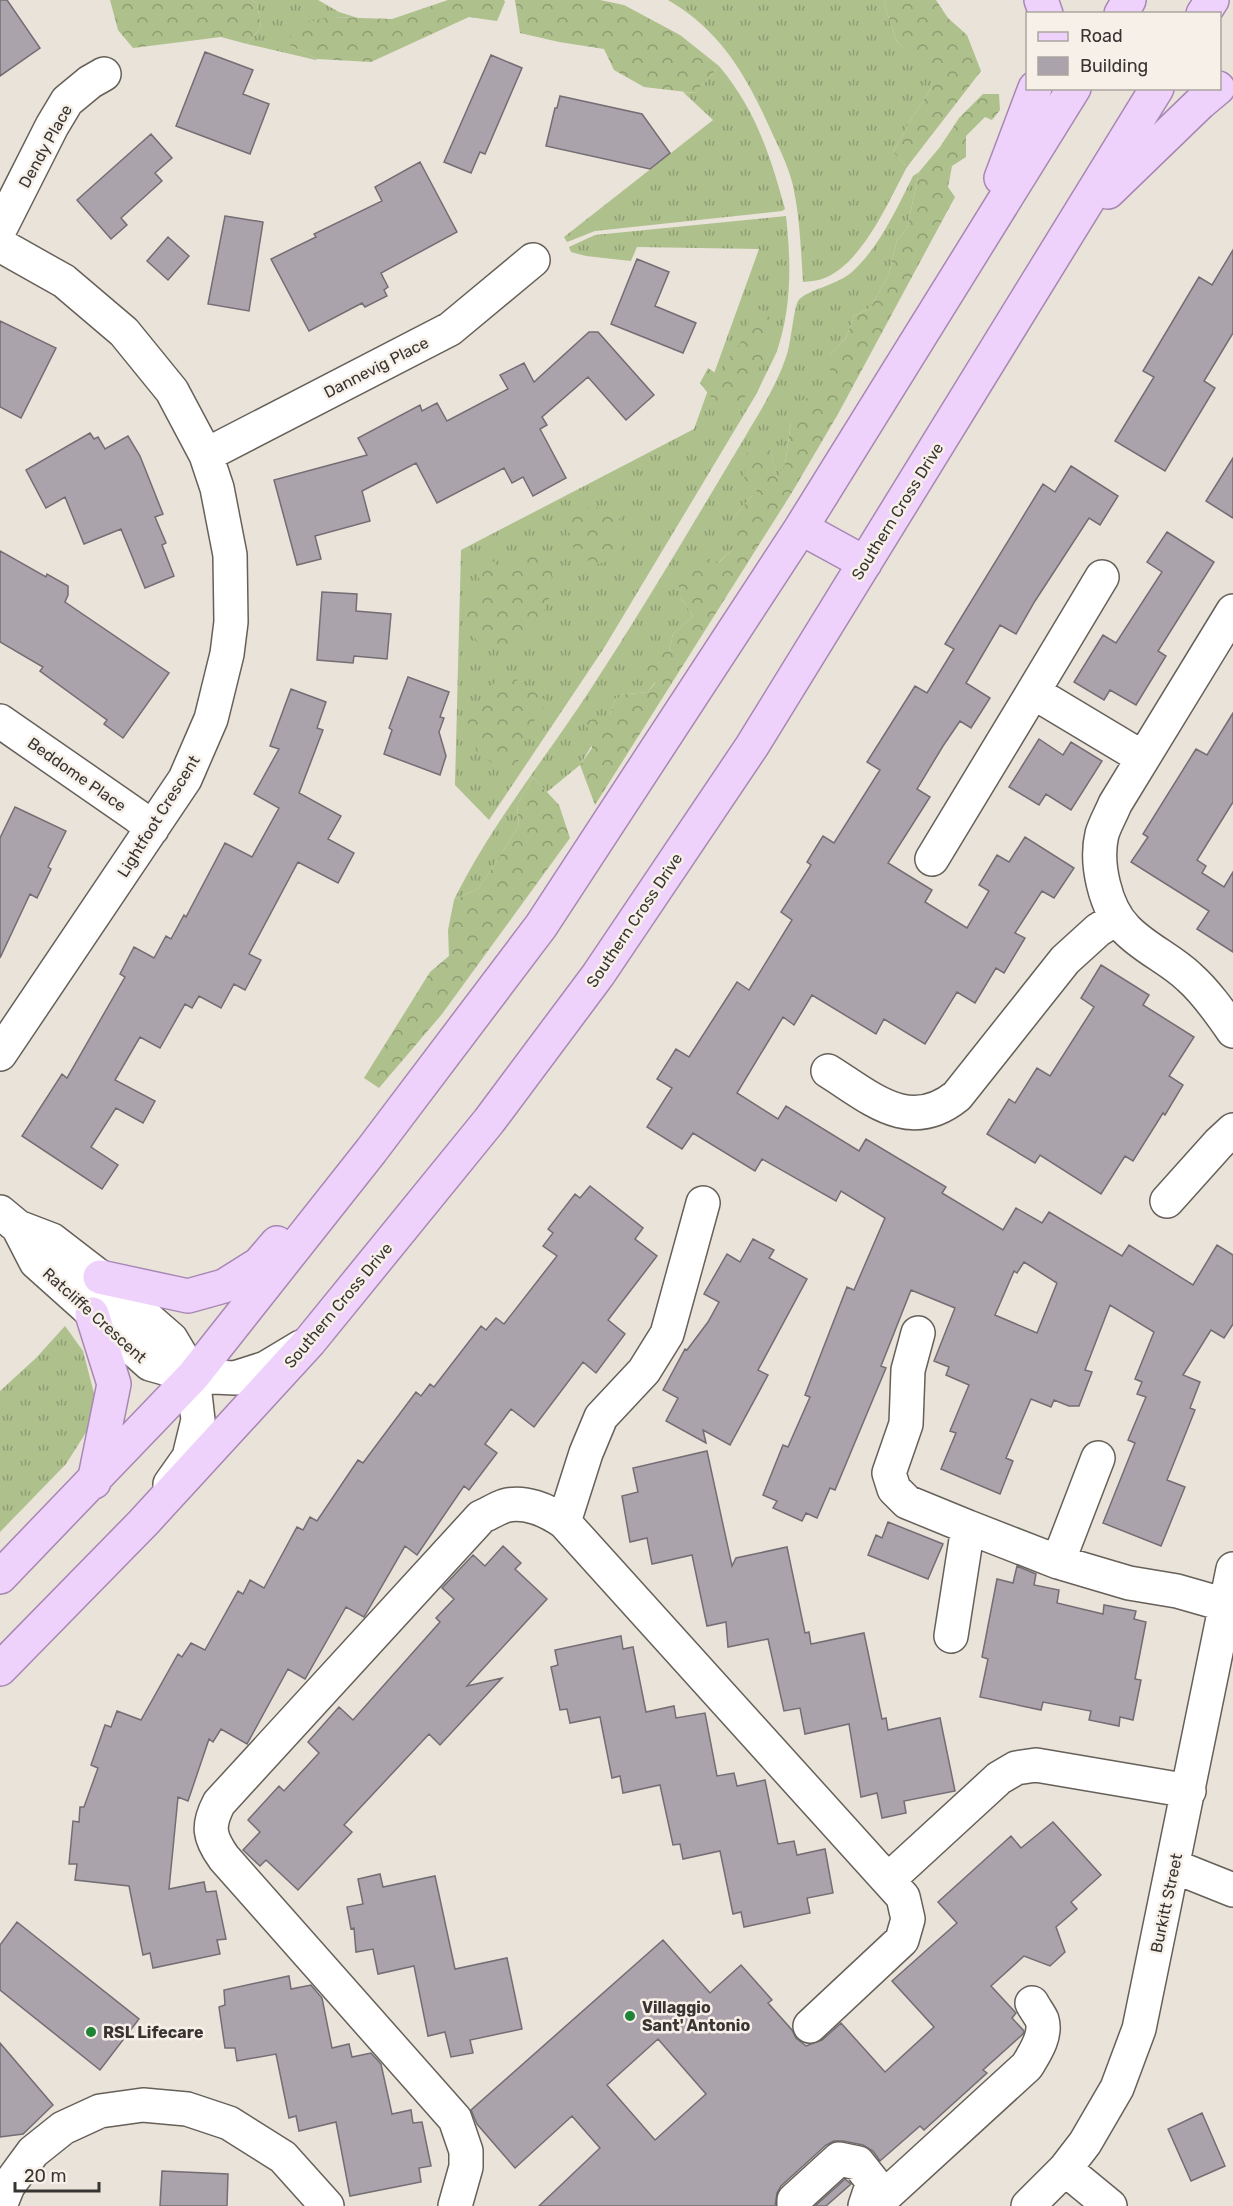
<svg xmlns="http://www.w3.org/2000/svg" width="1233" height="2206" viewBox="0 0 1233 2206" font-family="Rubik,sans-serif">
<style>
.grass{fill:url(#grass-tufts)}
.forest{fill:url(#forest-crowns)}
.building{fill:#aaa3ab;stroke:#736d74;stroke-width:1.5;fill-rule:evenodd}
.lines{fill:none;stroke-linecap:round;stroke-linejoin:round}
.minor-casing{stroke:#666059;stroke-width:36}
.major-casing{stroke:#a787b3;stroke-width:36}
.minor{stroke:#fff;stroke-width:33}
.major{stroke:#eed2fb;stroke-width:33}
.poi-dot{fill:#208438;stroke:#f7f0e8;stroke-width:2}
.labels{text-anchor:middle;stroke-width:5;stroke-linejoin:round;paint-order:stroke}
.street-label{font-size:16px;fill:#373431;stroke:#f7f0e8}
.poi-label{font-size:16px;font-weight:bold;fill:#373431;stroke:#f7f0e8;text-anchor:start}
</style>
<defs>
<pattern id="grass-tufts" width="24" height="20" patternUnits="userSpaceOnUse" patternTransform="scale(1.5)"><rect width="24" height="20" fill="#aec08c"/><path d="M3 7l-1-3M5 7V3M7 7l1-3M15 17l-1-3M17 17v-4M19 17l1-3" fill="none" stroke="#8e9d73"/></pattern>
<pattern id="forest-crowns" width="20" height="18" patternUnits="userSpaceOnUse" patternTransform="scale(1.5)"><rect width="20" height="18" fill="#aec08c"/><path d="M2 6a3 3 0 1 1 6 0M12 15a3 3 0 1 1 6 0" fill="none" stroke="#8e9d73"/></pattern>
</defs>
<rect width="100%" height="100%" fill="#e9e3da"/>
<path class="grass" d="M251,0h67l21,12 19,6 -28,-1 -41,28 28,14 -1,1 -69,-16 14,-17 -4,-24z
M668,0h217l-1,3 13,39 35,27v18l-19,29 -20,36 14,15c-19,35 -45,98 -85,112 -6,2 -13,2 -19,3 -2,-30 -3,-62 -9,-91 -3,-19 -13,-39 -21,-56 -25,-56 -50,-103 -105,-135z
M719,66c37,44 51,89 66,143l-3,2 -187,20 -28,11 -3,-5 149,-117 -30,-28 12,1z
M919,172l-12,57 -10,11 -8,34 -19,34 -16,8 -8,22 -16,17v33l-39,34 -6,42 -8,15 -7,-30 -13,41 -24,28v31l-53,48 13,19 -20,18 -4,17 -14,31 -7,10 -31,3 -7,20 -30,50 -33,27 -14,-15 -16,28 2,21 -40,62 -25,12c37,-76 92,-142 138,-213 51,-78 99,-160 147,-240 17,-29 38,-61 48,-93 4,-11 7,-47 11,-53 7,-11 41,-16 55,-30 27,-25 44,-63 60,-95z
M786,216c5,45 6,91 -9,135 -6,14 -14,28 -20,42l-153,255 -115,172 -34,-35 6,-235 233,-121 65,-180 -122,-2 -6,14 -45,-5 -15,-4 -2,-5 26,-12z
M65,1326l18,25 13,50 -4,22 -26,41 -66,68v-141l36,-33z"/>
<path class="forest" d="M110,0h141l6,3 4,24 -14,17 -26,-7 -88,11 -15,-18z
M448,0h56l1,2 -8,19 -28,-4 -98,45 -54,-3 -28,-14 5,-20 36,-8 62,2z
M515,0h85l24,5 56,30 39,31 -24,27 -51,-6 -30,-17 -10,-21 -45,-7 -39,-9z
M885,0h51l12,18 19,17 14,36 -74,96 -14,-15 20,-36 19,-29v-17l-35,-28 -13,-39z
M983,94h16l1,16 -8,10 -7,-3 -19,19v21l-14,9 -4,21 7,10 -117,217 -47,80 -196,311 -15,-40 12,-17 -6,-27 24,-6 7,-20 31,-3 7,-9 -13,-22 10,-13 17,3 4,-17 20,-18 -13,-19 -2,-17 19,-24 22,6 14,-13v-31l24,-28 -13,-11 3,-27 23,-3 7,29 8,-14 6,-42 10,-21 29,-13v-33l16,-17 8,-22 16,-8 19,-34 8,-34 10,-11 12,-57 21,-25 19,-29z
M760,309l12,11 -7,36 -27,55 -24,-10 -14,-18 8,-15 16,11 2,-18 15,-19 11,-27z
M610,507l14,6 -14,18 13,16 -9,13 -18,4 -21,-10 -10,-37 4,-8z
M518,549l35,16 -3,30 -15,41 -28,15 -26,-4 -17,-24v-13l14,-13 2,-13 -2,-15 11,-12 9,9 10,2 1,-10z
M504,671l44,31 -15,20 -1,11 -15,9 4,16 -14,14 -30,-19 -11,-36z
M533,777l26,28 11,33 -128,176 -63,74 -15,-10 66,-106 19,-16 -1,-26 6,-30 25,-12 40,-62 -2,-21z"/>
<path class="building" d="M0,0h7l33,48 -40,28z
M205,52l48,18 -10,24 26,10 -19,50 -74,-28z
M491,55l31,13 -37,86 -5,-2 -9,21 -27,-11z
M560,96l82,18 28,39 -20,16 -104,-23 9,-38h2z
M151,134l21,24 -17,15 7,8 -41,37 6,7 -16,14 -34,-39z
M420,162l37,70 -76,41 7,14 -4,3 3,6 -22,11 -3,-4 -53,28 -38,-72 45,-22 -2,-3 68,-33 -7,-14z
M225,216l38,6 -14,89 -41,-7z
M168,237l21,19 -21,24 -21,-19z
M1233,250v83l-29,48 11,7 -50,83 -50,-30 39,-64 -11,-6 56,-94 13,8z
M637,259l32,13 -14,34 41,17 -13,30 -72,-29z
M0,321l56,27 -35,70 -21,-11z
M589,332h9l56,63 -28,25 -38,-43 -46,40 5,8 -7,4 26,49 -33,18 -10,-19 -11,6 -8,-15 -67,35 -21,-40 -54,28 8,30 -55,15 6,23 -24,6 -23,-85 93,-25 -9,-17 62,-33 2,6 15,-8 10,18 61,-32 -8,-14 24,-12 10,19z
M90,433l4,6 4,-2 7,12 23,-13 12,20 23,58 -8,3 11,26 -4,2 12,31 -29,12 -24,-59 -37,15 -19,-47 -19,11 -20,-38z
M1233,458v60l-27,-17z
M1071,466l47,30 -18,29 -11,-7 -54,83 -19,33 -16,-9 -34,58 24,15 -19,30 -11,-7 -17,25 -26,43 13,8 -42,66 44,27 -7,12 42,26 22,-37 -10,-6 18,-30 12,7 16,-25 49,31 -20,30 -12,-7 -27,42 10,5 -21,35 -8,-5 -21,35 -18,-11 -32,52 -41,-25 -8,15 -64,-39 -18,30 -11,-8 -46,76 41,26 8,-13 73,45 7,-12 80,48 -4,6 61,37 13,-22 26,15 7,-11 73,44 7,-11 64,40 24,-40 16,10v69l-9,14 -13,-8 -28,45 17,7 -10,26 5,2 -28,70 18,7 -24,59 -58,-23 32,-80 -7,-3 18,-43 -9,-3 5,-12 -7,-3 19,-47 -44,-27 -25,65 7,2 -13,34h-10l-15,-6 -3,7 -20,-8 -25,59 7,3 -13,33 -59,-25 15,-36 -6,-2 19,-46 -23,-10 3,-8 -15,-6 21,-53 -44,-18 -30,76 5,2 -51,122 -5,-2 -13,30 -11,-5 -4,8 -29,-13 4,-7 -14,-6 20,-50 5,2 22,-50 -5,-2 42,-108 7,3 31,-72 -44,-27 -5,10 -74,-42 -7,12 -62,-38 -11,16 -35,-22 25,-39 -15,-9 19,-30 13,8 48,-75 12,8 43,-70 -11,-8 30,-47 -4,-3 16,-26 11,7 46,-73 -13,-8 48,-76 12,7 27,-44 -9,-5 98,-160 12,8zM1024,1262l33,21 -20,50 -42,-18 19,-44 3,2z
M1167,532l47,30 -56,89 8,5 -30,49 -26,-15 -6,10 -30,-18 29,-47 13,8 46,-71 -15,-10z
M0,551l46,26 1,-3 21,12v9l-3,7 104,71 -46,65 -19,-14 3,-4 -67,-49 3,-4 -43,-25z
M322,592l35,2 -1,17 35,3 -4,45 -33,-3 -1,7 -36,-3z
M408,677l41,15 -9,25 4,1 -5,14 7,24 -6,19 -56,-21 8,-24 -3,-2z
M291,689l35,13 -9,26 6,2 -24,63 42,23 -13,23 26,14 -16,30 -40,-21 -49,92 12,6 -16,30 -11,-6 -13,24 -22,-12 -7,12 -7,-4 -25,44 -20,-11 -25,43 40,21 -12,22 -27,-15 -25,39 27,18 -16,24 -80,-53 40,-62 5,4 58,-101 -5,-3 14,-27 20,11 12,-22 5,3 13,-24 2,2 39,-74 27,14 27,-49 -25,-14 25,-45 -9,-3z
M1233,713v89l-36,58 9,6 -4,7 22,14 9,-15v80l-36,-23 12,-18 -78,-49 17,-25 -5,-3 53,-85 11,6z
M1039,739l24,16 8,-13 31,19 -31,49 -25,-16 -7,11 -30,-18z
M15,807l51,24 -18,36 3,2 -14,29 -7,-4 -30,64v-120z
M1101,965l48,30 -6,10 51,32 -25,39 14,9 -18,30 -2,-2 -30,48 -8,-5 -24,38 -61,-39 -5,8 -48,-29 22,-35 6,4 22,-35 13,8 44,-69 -13,-9z
M590,1186l53,42 -8,11 22,17 -49,64 17,14 -29,39 -13,-11 -49,65 -23,-18 -26,35 12,9 -28,37 -5,-4 -47,69 -12,-9 -41,71 -18,-10 -41,72 -17,-10 -41,75 -26,-15 -8,13 -4,-3 -21,62 -10,-4 -9,92 35,-7 2,10 10,-1 10,48 -9,1 3,14 -67,14 -3,-15 -7,2 -14,-69 -54,-6 2,-16h-8l4,-43 6,1 1,-15h4l14,-39 -7,-3 14,-40 6,2 6,-16 24,9 37,-66 4,3 9,-14 14,7 33,-59 5,3 7,-14 14,8 33,-61 6,3 7,-13 7,4 41,-61 5,3 53,-71 5,4 9,-12 4,3 47,-61 5,4 10,-12 8,6 53,-68 -14,-10 10,-13 -5,-4 27,-35 5,4z
M753,1239l21,11 -5,8 38,21 -49,91 10,5 -38,70 -27,-15 3,13 -40,-22 12,-23 -15,-8 22,-41 2,1 21,-28 11,-20 -15,-8 23,-40 13,8z
M707,1451l25,115 4,-8 51,-11 18,86 4,-1 2,12 53,-11 18,86 4,-1 2,12 52,-12 15,73 -51,10 2,12 -24,5 -5,-25 -16,4 -12,-73 -44,10 -5,-26 -16,3 -16,-72 -40,8 -2,-25 -19,4 -15,-71 -40,9 -5,-26 -17,4 -8,-46 16,-4 -5,-24z
M888,1522l55,22 -15,35 -60,-24 8,-20 6,3z
M503,1546l18,17 -6,6 32,30 -80,87 35,-8 -62,67 -11,-11 -85,91 8,7 -54,58 -32,-30 -6,6 -17,-16 17,-18 -12,-12 31,-34 5,5 35,-38 -11,-11 31,-35 14,13 87,-98 -4,-4 18,-19 -12,-11 31,-33 12,11z
M1017,1566l19,8 -2,11 25,5 -2,13 46,11 1,-9 32,6 -2,8 12,3 -11,57 6,1 -8,40 -13,-3 -1,9 -30,-6 2,-9 -48,-9 -2,8 -61,-13 8,-38 -6,-2 15,-78 16,4z
M621,1636l2,13 10,-2 13,65 28,-6 2,12 29,-5 12,63 17,-3 3,13 28,-6 13,64 16,-3 3,14 28,-6 8,44 -26,5 3,15 -66,14 -3,-15 -8,2 -13,-63 -37,8 -3,-15 -7,1 -13,-60 -37,8 -3,-17 -8,2 -12,-61 -30,6 -3,-14 -7,1 -9,-43 7,-2 -3,-15z
M1053,1822l48,53 -30,27 6,7 -21,18 9,25 -15,14 -26,-10 -33,30 24,26 1,1 -4,5 12,13 -1,3 -40,36 4,3 -63,57 -4,-4 -40,35 -7,-10 -10,-6 -20,-4h-9l-8,4 -45,41 -4,7 -2,13h-236l61,-58 -28,-32 -57,52 -38,-44 -6,-14 192,-170 47,53 31,-28 31,35 -4,3 24,27 4,8 10,8 16,-6 19,-17 44,49 49,-45 -42,-46 65,-58 -19,-21 73,-66 10,12zM658,2039l48,55 -51,46 -48,-55z
M380,1874l3,13 52,-11 20,93 52,-11 15,71 -52,11 3,13 -22,4 -6,-25 -17,4 -14,-70 -36,8 -5,-25 -17,3 -2,-24 -3,1 -4,-22 16,-3 -5,-25z
M17,1922l122,97 -39,51 -100,-80v-45z
M289,1976l2,13 20,-4 11,13 10,50 17,-4 3,13 19,-4 10,11 11,50 19,-4 2,13 9,-1 9,44 -12,2 2,14 -71,14 -14,-74 -37,9 -3,-15 -7,2 -13,-64 -39,7 -2,-13h-10l-6,-41 6,-2 -1,-15z
M0,2043l53,62 -30,29 -23,3z
M1202,2113l23,53 -34,15 -23,-52z
M162,2171l66,3 -1,32h-67z
M845,2179l6,5 -25,22h-11z"/>
<g class="lines">
<defs>
<path id="minor" d="M0,229l52,-103 15,-25 23,-19 14,-8
M0,245l64,36 60,51 48,59 34,64 11,33 13,67 1,67 -4,32 -16,65 -26,60 -185,275
M206,455l244,-126 83,-69
M1233,611l-118,193c-4,10 -10,20 -13,30 -7,29 3,74 24,95 18,19 44,30 63,48 17,15 31,35 44,54
M1033,692l69,-115
M0,721l137,95 15,13
M932,859l101,-167 110,66
M828,1071c42,26 81,64 129,25l108,-136 33,-30 19,-12
M1167,1201l52,-58 14,-13
M0,1212l18,15 34,13 48,37 71,62 22,37 5,44 -9,37 -19,27
M18,1227l18,35 114,102 43,12 42,2 31,-10 35,-21
M918,1333l-10,37 -2,54 -17,49 5,16 13,13 61,25
M1098,1458l-40,104 71,21 48,8 49,14
M564,1522l339,375 5,22 -6,21 -92,86
M951,1636l17,-109 90,35
M1173,1866l60,24
M888,1880l111,-102 17,-10 20,-3 153,26
M1065,2169l45,37
M0,2206l8,-20 25,-34 30,-24 37,-17 43,-6 44,4 42,14 54,34 44,49
M455,2206l11,-39v-16l-11,-32 -231,-261c-15,-21 -17,-32 -5,-55l262,-286c7,-3 15,-8 23,-11 20,-6 43,4 60,16l22,-69 15,-36 43,-46 23,-37 36,-131
M794,2206v-6l45,-41 19,4 15,19 -8,24
M874,2206l153,-140c7,-12 20,-30 15,-46 -2,-5 -7,-11 -10,-17
M1028,2206l37,-37 20,-26 32,-55 22,-59 94,-460"/>
<path id="major" d="M1041,0l5,14
M1121,14l8,-14
M1203,14l9,-14
M1001,178l34,-90
M1108,192l92,-89 18,-15
M801,528l64,35
M100,1277l88,19 36,-10 35,-22 18,-21
M92,1314l22,70 -20,98
M0,1577l193,-201 178,-225 170,-225 260,-398 273,-440
M0,1669l143,-146 167,-182 179,-220 109,-146 154,-229 405,-658"/>
</defs>
<use href="#minor" class="minor-casing"/>
<use href="#major" class="major-casing"/>
<use href="#minor" class="minor"/>
<use href="#major" class="major"/>
</g>
<g class="poi-dot">
<circle cx="630" cy="2016" r="6"/>
<circle cx="91" cy="2032" r="6"/>
</g>
<g class="labels">
<g class="street-label">
<text transform="translate(45 146) rotate(-61)" y="6">Dendy Place</text>
<text transform="translate(376 367) rotate(-27)" y="6">Dannevig Place</text>
<text transform="translate(897 511) rotate(-58)" y="6">Southern Cross Drive</text>
<text transform="translate(77 774) rotate(35)" y="6">Beddome Place</text>
<text transform="translate(158 816) rotate(-58)" y="6">Lightfoot Crescent</text>
<text transform="translate(634 920) rotate(-56)" y="6">Southern Cross Drive</text>
<text transform="translate(338 1305) rotate(-50)" y="6">Southern Cross Drive</text>
<text transform="translate(95 1315) rotate(42)" y="6">Ratcliffe Crescent</text>
<text transform="translate(1166 1903) rotate(-78)" y="6">Burkitt Street</text>
</g>
<g class="poi-label">
<text x="642" y="2013">Villaggio<tspan x="642" dy="18">Sant' Antonio</tspan></text>
<text x="103" y="2038">RSL Lifecare</text>
</g>
</g>
<rect x="1026" y="12" width="195" height="78" fill="#f7f0e8" stroke="#aaa59f" stroke-width="1.5"/>
<rect x="1038" y="32" width="30" height="9" fill="#eed2fb" stroke="#aaa59f" stroke-width="1.5"/>
<text x="1080" y="42" font-size="18" fill="#373431">Road</text>
<rect x="1038" y="57" width="30" height="18" fill="#aaa3ab" stroke="#aaa59f" stroke-width="1.5"/>
<text x="1080" y="72" font-size="18" fill="#373431">Building</text>
<path d="M15 2182v9h84v-9" fill="none" stroke="#373431" stroke-width="3"/>
<text x="24" y="2182" font-size="18" fill="#373431" stroke="#f7f0e8" stroke-width="4.5" paint-order="stroke">20 m</text>
</svg>
